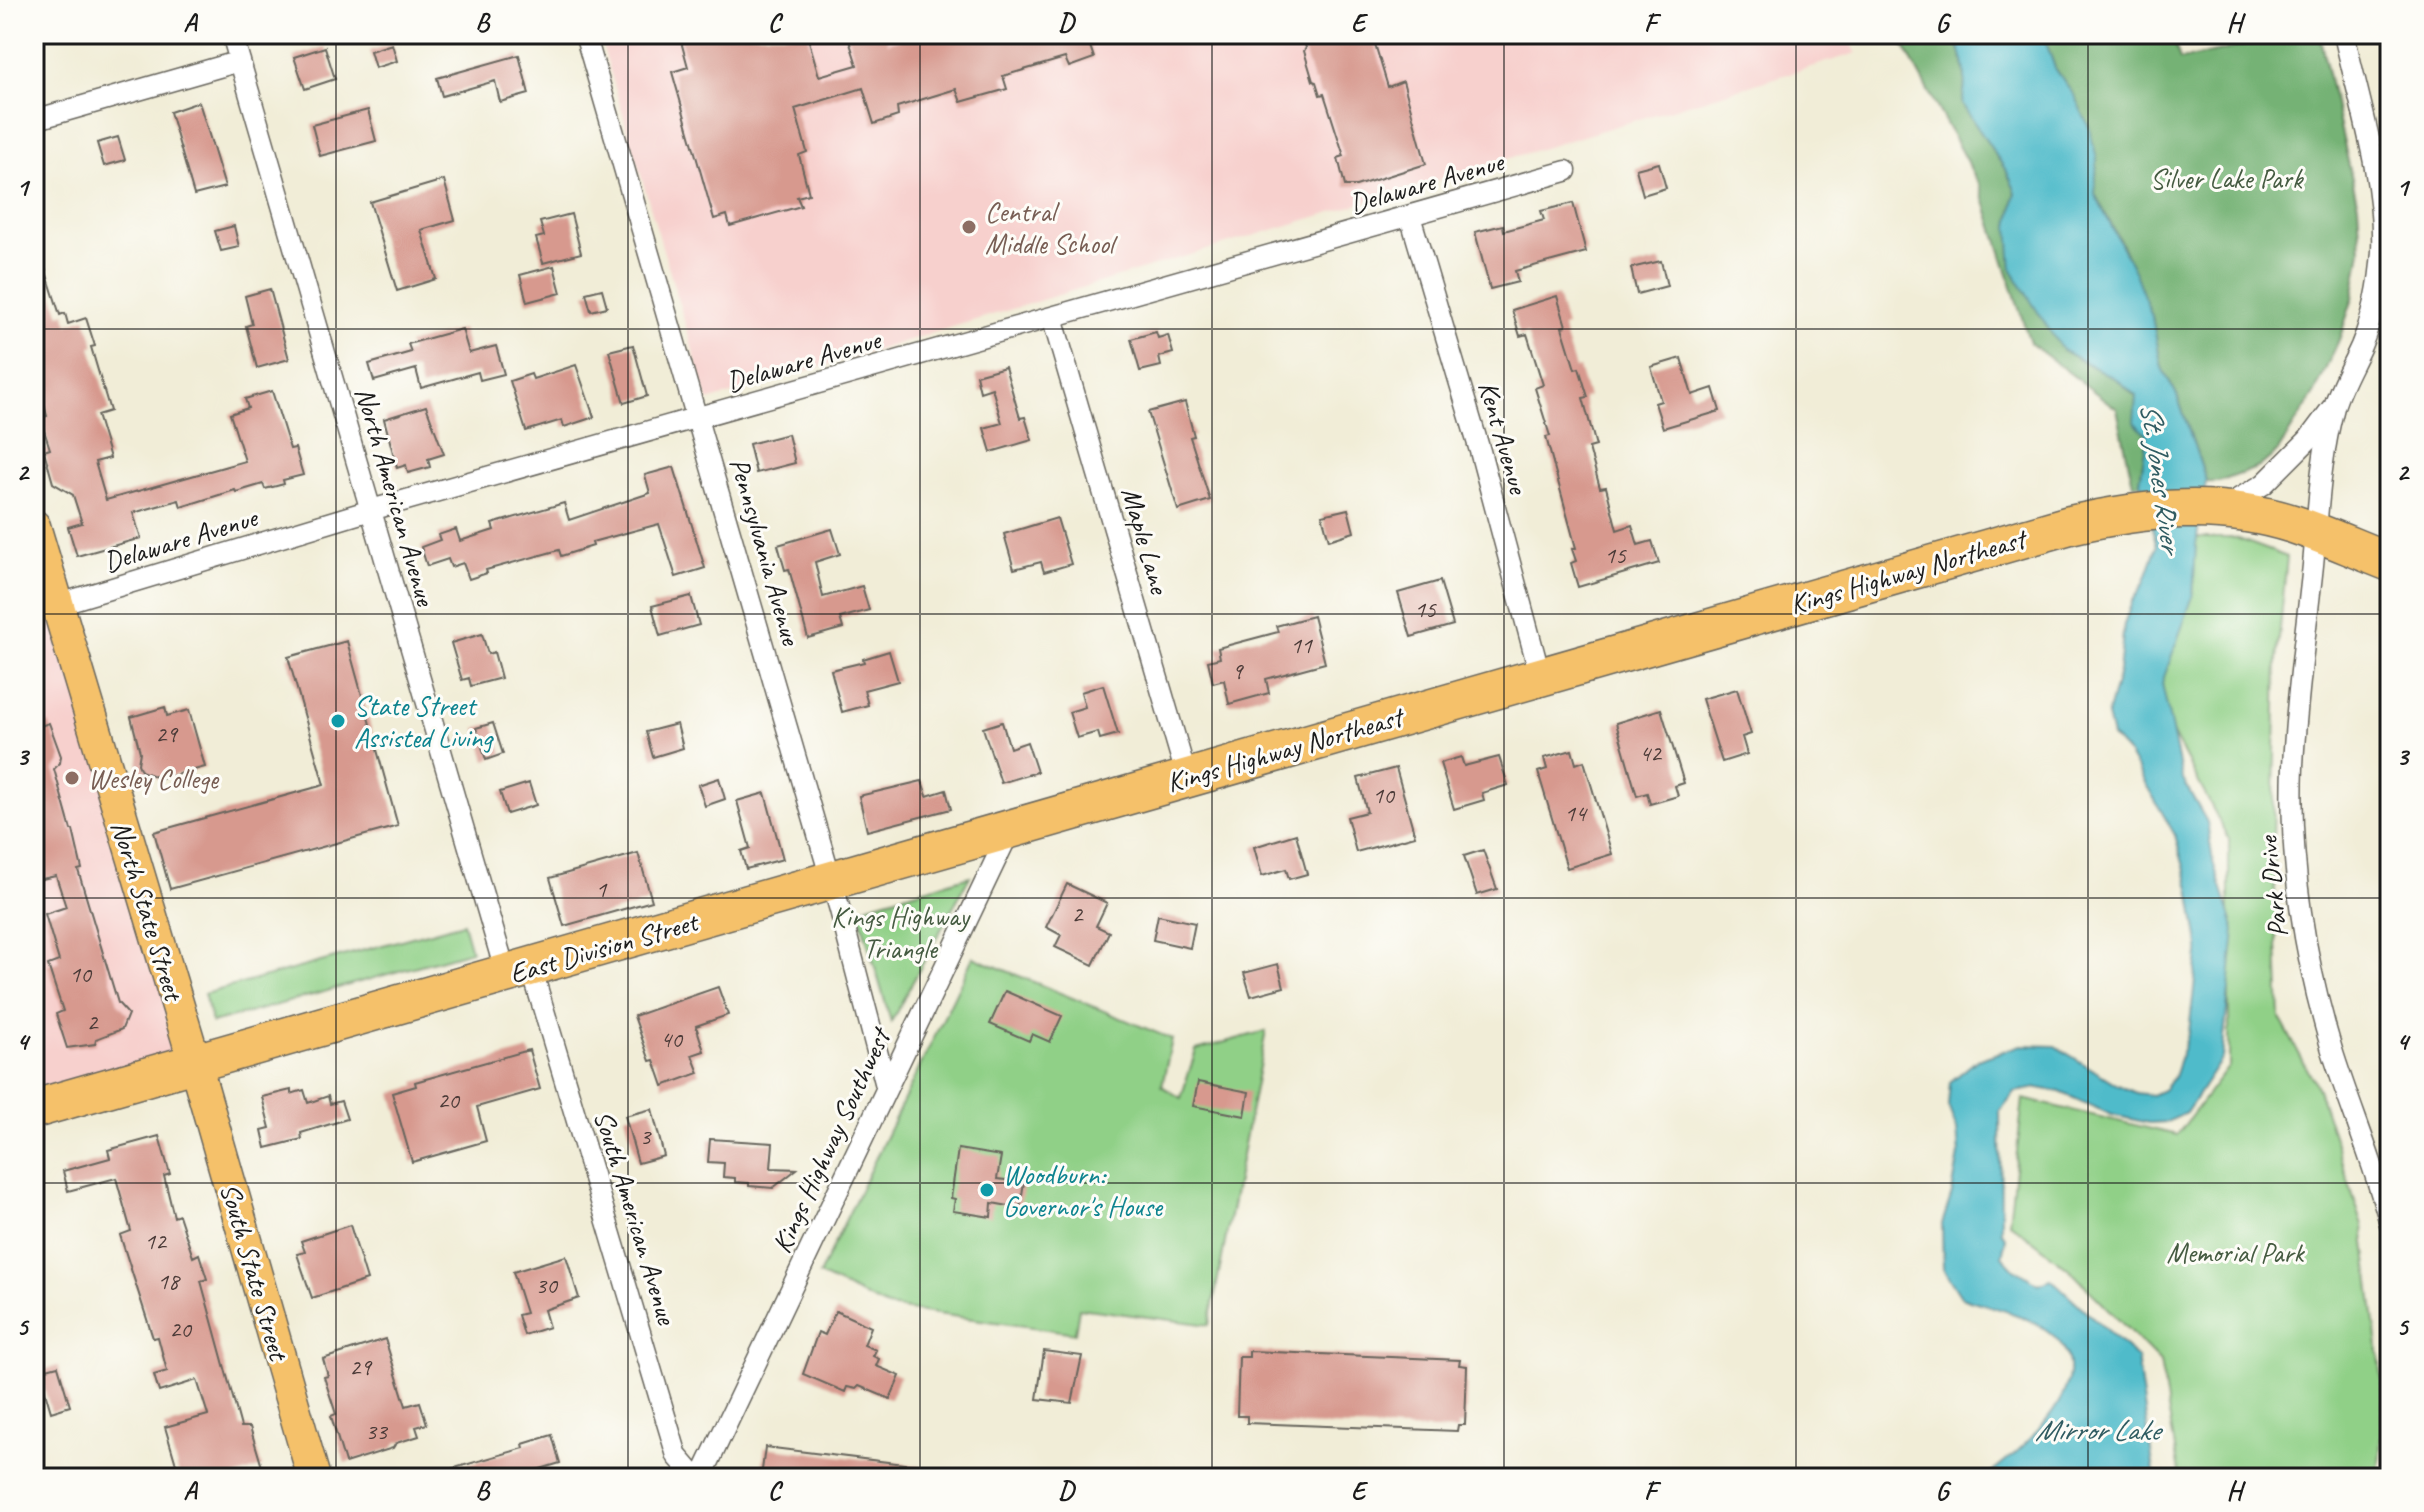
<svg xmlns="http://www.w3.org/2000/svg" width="2424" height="1512" viewBox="0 0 2424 1512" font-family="Caveat,sans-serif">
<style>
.built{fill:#f7d0cd}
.green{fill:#90d087;stroke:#567652;stroke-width:2}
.forest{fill:#74b274;stroke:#486748;stroke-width:2}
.water{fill:#4fbbca;stroke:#366c73;stroke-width:2}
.building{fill:#d7998e}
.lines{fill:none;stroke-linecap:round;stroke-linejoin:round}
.street-casing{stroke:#67655d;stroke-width:23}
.primary-casing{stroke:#67655d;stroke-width:35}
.highway-casing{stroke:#67655d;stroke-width:41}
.street{stroke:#fff;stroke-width:20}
.primary{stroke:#f5c16b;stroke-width:32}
.highway{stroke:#f5c16b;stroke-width:38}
.grid{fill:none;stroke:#1c1c1c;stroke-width:2;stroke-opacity:0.55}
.education-dot{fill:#8d6e63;stroke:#fdfcf7;stroke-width:3}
.culture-dot{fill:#0f9aa8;stroke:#fdfcf7;stroke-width:3}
.labels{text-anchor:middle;stroke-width:6;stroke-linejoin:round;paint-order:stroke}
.number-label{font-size:24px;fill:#4b3b38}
.park-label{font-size:28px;fill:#455b41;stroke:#fdfcf7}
.street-label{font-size:28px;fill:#1c1c1c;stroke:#fdfcf7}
.education-label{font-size:28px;fill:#785e54;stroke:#fdfcf7;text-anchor:start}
.culture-label{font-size:28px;fill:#0d838f;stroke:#fdfcf7;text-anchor:start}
.water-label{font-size:30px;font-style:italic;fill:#305c62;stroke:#fdfcf7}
.neatline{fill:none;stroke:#1c1c1c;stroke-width:3}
.grid-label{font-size:26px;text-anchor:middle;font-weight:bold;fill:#1c1c1c}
</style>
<rect width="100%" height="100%" fill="#fdfcf7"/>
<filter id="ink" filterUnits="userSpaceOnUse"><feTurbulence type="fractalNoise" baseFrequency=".0125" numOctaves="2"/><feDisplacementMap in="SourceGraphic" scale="16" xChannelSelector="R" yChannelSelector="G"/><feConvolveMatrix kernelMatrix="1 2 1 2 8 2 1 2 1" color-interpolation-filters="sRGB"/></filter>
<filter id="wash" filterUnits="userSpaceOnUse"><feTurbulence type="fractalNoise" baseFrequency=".006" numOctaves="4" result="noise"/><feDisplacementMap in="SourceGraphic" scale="32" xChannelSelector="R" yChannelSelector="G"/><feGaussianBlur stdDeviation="1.8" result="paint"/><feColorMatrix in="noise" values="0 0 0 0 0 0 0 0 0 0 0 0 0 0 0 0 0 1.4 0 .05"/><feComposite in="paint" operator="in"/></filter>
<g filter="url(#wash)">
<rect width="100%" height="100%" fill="#f1edd7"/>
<path class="built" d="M599,34h1244l14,19 -1149,348z
M34,520l161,543 -161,46z"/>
<path class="green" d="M2196,538h40l51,19 -10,102 -4,185 7,174 38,71 45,137 21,169 -6,83h-198l-20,-116 -91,-93 -60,-47 14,-123 154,36 52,-69v-227l-63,-118 -6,-49 33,-76z
M970,876l-79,146 -32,-109 10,-8z
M463,923l8,28 -259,72 -8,-29z
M973,957l199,82 -10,47 19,12 15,-48 70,-19 -57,294 -130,-17 -4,25 -188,-26 -68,-32z"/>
<path class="forest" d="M1897,34h57c11,28 14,41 8,70l45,68 9,20 -7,34 53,124 56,30 18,17 -1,25 12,14 -7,45 66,-1 -29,-85 -15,-27 -10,-51 -29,-70 -28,-53 2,-35 -22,-62 -20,-29 -12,-34h129l8,26 116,-26h23l39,171 3,45 -8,48 -14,42 -24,52 -37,59 -19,16 -40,15 -86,2 -16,-75 -87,-66 -50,-157z"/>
<path class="water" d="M1954,34h89l12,34 20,29 14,30 8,32 -2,35 40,79 17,44 10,51 15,27 29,86 -10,63 -3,52 -31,87 20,95 25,44 6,40 22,68 -13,128 -36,55 -19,9 -18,1 -37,-8 -52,-23 -22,-4 -23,4 -15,19 1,120 5,7 -4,18 12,13 25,15 12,-5 86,79 18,120h-170c37,-28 124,-101 63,-147 -25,-18 -59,-24 -87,-34l-18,-28 -1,-45 10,-31 7,-39 -2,-24 -9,-24 2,-24 27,-22 44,-15 34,1 63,39 18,8 16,2 11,-5 11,-14 15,-44 10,-87 -9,-57 -15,-53 -46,-80 -17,-18 -5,-21 12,-44 5,-48 8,-22 12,-19 13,-37 -17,-64 7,-46 -13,-14 2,-26 -18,-16 -56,-30 -50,-79 -3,-45 7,-34 -9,-20 -45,-68c6,-29 3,-42 -8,-70z"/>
<g id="blocks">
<path class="building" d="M679,34h128l12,42 38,-11 -10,-31h39l2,9 28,-9h170l8,24 -25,9 -4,-9 -62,18 4,13 -46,13 -5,-13 -59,18 1,9 -24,8 -11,-36 -68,21 12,43 -8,3 10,39 -12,3 4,9 -71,20 -3,-11 -13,4 -42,-147 16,-5z
M1302,34h70l16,53 15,-6 23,83 -70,22h-11l-7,-28 6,-2 -20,-62 -4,1 -4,-13 -3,-1 -9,-30 2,-3z
M392,44l5,17 -22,7 -5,-17z
M325,47l10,32 -30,10 -11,-32z
M519,55l10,39 -29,8 -5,-21 -53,15 -5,-18z
M199,102l26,85 -31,8 -24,-83z
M368,110l8,31 -56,15 -8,-31z
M118,137l7,23 -21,6 -7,-23z
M1659,163l7,25 -23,7 -7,-26z
M444,180l11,40 -34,10 15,49 -39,12 -27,-89z
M1573,203l13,49 -71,19 3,11 -28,7 -15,-57 28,-7 1,6 40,-11 -3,-9z
M571,214l10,39 -38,10 -7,-25 8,-2 -4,-14z
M234,226l5,21 -18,4 -6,-20z
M38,247l22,68 5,-2 3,11 18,-6 9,28 -4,1 19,64 -13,4 13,43 -15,4 11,38 139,-39 -15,-47 18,-6 -3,-9 27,-8 18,58 5,-1 8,27 -20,5 1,4 -19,5 -2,-5 -27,8 -1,-2 -54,17 -2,-7 -46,13 8,25 -64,18 -9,-29 14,-4 -9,-28 -20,-12 -9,-32 6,-2 -10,-31 7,-2 -13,-52v-116z
M1661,261l6,25 -30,8 -6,-26z
M554,266l7,27 -34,9 -7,-27z
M270,289l19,70 -32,9 -11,-42 6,-2 -7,-28z
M602,289l5,18 -16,4 -5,-18z
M1557,296l9,30 -4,1 13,42 4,-1 9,29 -5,1 13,48 -7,2 11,40 6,-1 11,43 15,-5 6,20 14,-4 7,22 -81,24 -7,-24 5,-2 -4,-12 4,-1 -30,-111 4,-1 -15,-48 8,-3 -16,-51 -7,2 -8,-26z
M462,329l7,24 27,-7 8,28 -24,6 -2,-8 -57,16 -5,-19 -42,12 -5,-17 42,-12 -3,-8z
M1156,332l2,6 10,-3 5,18 -14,4 2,9 -21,5 -9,-32z
M633,345l14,51 -23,7 -15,-52z
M1681,358l11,37 21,-7 7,23 -57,17 -8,-25 6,-2 -10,-34z
M576,365l18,52 -30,10 -2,-7 -36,11 -16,-50 21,-7 2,5z
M1005,367l15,51 5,-1 7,23 -41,12 -7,-24 18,-5 -10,-35 -12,4 -4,-17z
M1185,402l9,34 -4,1 20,63 -32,10 -30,-98z
M426,406l18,48 -16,5 2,8 -22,6 -2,-8 -9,3 -13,-49z
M788,434l7,29 -39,10 -7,-29z
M674,467l31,101 -29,9 -17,-53 -67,18 1,4 -32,10 -2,-6 -73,20 1,3 -18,6 -6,-16 -12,4 -3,-8 -21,7 -6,-19 19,-7 -2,-5 18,-6 4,12 34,-11 -2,-6 72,-21 5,17 81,-27 -5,-18z
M1348,509l6,23 -25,8 -7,-25z
M1057,518l14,46 -27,8 -3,-10 -27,7 -10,-35z
M832,529l8,25 -25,8 8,35 39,-11 7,24 -29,8 3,10 -35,10 -19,-69 -4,1 -7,-25z
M1440,581l13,44 -42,12 -13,-44z
M691,596l8,29 -39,11 -8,-30z
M1313,616l12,47 -59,16 3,14 -40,11 -5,-24 -11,3 -5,-22 12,-3 -2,-10 60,-16 -2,-6z
M482,634l6,20 6,-2 7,26 -30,8 -2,-8 -7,2 -11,-37z
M347,641l51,185 -228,63 -16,-57 170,-47 -36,-128z
M889,651l9,30 -34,9 4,15 -26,7 -11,-42 33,-8 -1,-3z
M1103,685l15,49 -18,5 -2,-7 -21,6 -8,-26 16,-5 -4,-15z
M1737,689l14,45 -9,3 5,17 -25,8 -20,-63z
M165,707l2,9 22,-6 16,57 -44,12 -20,-8 -3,-7 2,-12 -9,-35z
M1661,709l23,74 -9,3 3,10 -28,8 -3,-11 -10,3 -21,-73z
M1002,722l8,26 17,-6 10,30 -36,11 -18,-55z
M49,723l12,33 -1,7 -6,6 17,61h2l9,39 -4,1 40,133 10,11 -6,15 -26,10 -1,5 -28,4 -11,-34 7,-3 -15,-46 11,-4 -14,-47 21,-7 -10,-31 -19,4 -3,-12v-140z
M493,723l10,31 -17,6 -10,-32z
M677,724l6,24 -30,9 -7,-25z
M1572,750l4,14 8,-3 28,93 -45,14 -29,-96 9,-3 -3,-11z
M1461,757l3,9 35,-9 9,28 -26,8 2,7 -30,9 -14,-46z
M1396,768l19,68 -59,16 -9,-35 20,-5 -9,-34z
M719,778l6,21 -20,7 -7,-21z
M922,781l5,15 19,-6 5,19 -84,22 -8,-35z
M529,783l7,22 -29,9 -7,-22z
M765,793l18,66 -37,10 -5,-18 9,-3 -13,-47z
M1296,834l11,40 -18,5 -3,-10 -24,7 -8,-29z
M1483,850l14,39 -20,6 -13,-39z
M638,853l14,48 -88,25 -14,-48z
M1067,884l40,19 -11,23 13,6 -16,33 -38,-18 6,-12 -15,-8z
M1158,915l37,8 -5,25 -37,-8z
M1278,964l6,23 -33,9 -7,-23z
M718,987l10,28 -32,11 8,25 -12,4 7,18 -36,13 -9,-26 -4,1 -16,-45z
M1005,991l57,25 -12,26 -18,-8 -3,7 -39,-17z
M529,1050l11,39 -63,18 9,34 -74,21 -20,-69 24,-7 -1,-4z
M1198,1082l51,10 -4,24 -52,-10z
M291,1090v4l13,-4 4,13 20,-7 2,8 11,-3 6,18 -46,14 1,6 -36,9 -4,-18 8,-2 -8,-31z
M652,1109l12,47 -26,7 -13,-47z
M159,1136l11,38 -6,2 10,41 5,-2 14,42 6,-3 8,25 -6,2 40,146h9l12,40 -31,11h-51l-15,-51 43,-12 -11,-35 -38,12 -5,-17 13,-4 -9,-34 -5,1 -33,-103 11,-4 -15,-53 -48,13 -5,-20 47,-13 -2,-8z
M710,1139l63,4 -2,25 26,1 -24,19 -24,-2v-3l-14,-1v-4l-12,-1 1,-14 -16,-1z
M958,1149l43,7 -4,23 27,3 -4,26 -28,-5 -1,14 -38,-6 2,-12 -4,-1z
M350,1225l17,55 -55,18 -15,-44 8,-2 -4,-11z
M566,1256l13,42 -35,12 5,17 -25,8 -6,-20 8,-2 -13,-41z
M836,1311l35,16 -7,18 12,5 -3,6 6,3 -3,7 24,10 -10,23 -31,-13 -3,3 -9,-2 -2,5 -42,-18 15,-42 7,3z
M385,1339l21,67 14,-4 7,22 -11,3 3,9 -23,7 -3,5 -48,15 -14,-47 5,-2 -12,-37 4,-1 -5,-17z
M1044,1351l38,5 -10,47 -35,-4z
M1249,1351l211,9 -1,5 8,1 -2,59h-7l-1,6 -210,-8v-7h-10l2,-59h10z
M58,1366l12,40 -19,6 -12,-41z
M552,1435l8,28 -50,15h-73v-5l87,-25 -1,-4z
M765,1447l155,19 -1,12h-158z"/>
</g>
</g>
<g filter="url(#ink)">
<use href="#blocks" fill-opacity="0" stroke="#67655d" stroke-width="2"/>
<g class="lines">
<defs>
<path id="street" d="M232,34l274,940
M585,34l255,876 46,176
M2344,34c15,68 41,147 38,217 -2,33 -8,64 -21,95 -9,20 -21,40 -27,61 -14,51 -16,106 -21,158 -7,67 -17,134 -20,201 -4,98 11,191 39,284 18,58 43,115 58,174
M34,120l206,-59
M1410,216l70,235 60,224
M1052,317l135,461
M2224,507l40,-23 44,-44 24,-32
M56,605l315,-95 1195,-339
M531,967l146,489 19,22
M701,1478l310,-650"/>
<path id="primary" d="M34,526l161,537 119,415"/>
<path id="highway" d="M34,1109l2036,-584c75,-17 149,-25 223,-1 33,11 65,26 97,38"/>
</defs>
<use href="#street" class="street-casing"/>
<use href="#primary" class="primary-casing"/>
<use href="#highway" class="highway-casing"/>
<use href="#street" class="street"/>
<use href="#primary" class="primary"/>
<use href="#highway" class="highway"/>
</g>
</g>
<path class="grid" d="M336,34v1444M628,34v1444M920,34v1444M1212,34v1444M1504,34v1444M1796,34v1444M2088,34v1444M34,329h2356M34,614h2356M34,898h2356M34,1183h2356"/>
<g class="education-dot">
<circle cx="969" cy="227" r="8"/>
<circle cx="72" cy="778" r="8"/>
</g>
<g class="culture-dot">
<circle cx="338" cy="721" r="8"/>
<circle cx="987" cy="1190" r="8"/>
</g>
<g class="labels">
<g class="number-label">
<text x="1615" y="563">15</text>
<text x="1425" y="617">15</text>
<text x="1301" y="653">11</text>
<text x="1237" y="679">9</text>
<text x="166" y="742">29</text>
<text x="1650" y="761">42</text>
<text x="1383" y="803">10</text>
<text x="1575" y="821">14</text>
<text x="601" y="897">1</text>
<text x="1077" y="922">2</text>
<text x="80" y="982">10</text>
<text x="92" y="1030">2</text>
<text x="671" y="1047">40</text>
<text x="448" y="1108">20</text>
<text x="645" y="1144">3</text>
<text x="155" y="1249">12</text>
<text x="168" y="1289">18</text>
<text x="546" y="1293">30</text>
<text x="180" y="1337">20</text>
<text x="360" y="1375">29</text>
<text x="376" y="1439">33</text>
</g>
<g class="park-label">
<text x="2226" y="188">Silver Lake Park</text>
<text x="900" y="926">Kings Highway<tspan x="900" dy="32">Triangle</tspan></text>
<text x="2235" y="1262">Memorial Park</text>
</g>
<g class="street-label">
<text transform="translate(1426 182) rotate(-16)" y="10">Delaware Avenue</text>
<text transform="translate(803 360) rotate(-16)" y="10">Delaware Avenue</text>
<text transform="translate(1504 437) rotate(74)" y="10">Kent Avenue</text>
<text transform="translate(396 496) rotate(74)" y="10">North American Avenue</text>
<text transform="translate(180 539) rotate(-17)" y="10">Delaware Avenue</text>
<text transform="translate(1146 540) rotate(74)" y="10">Maple Lane</text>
<text transform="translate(766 551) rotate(74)" y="10">Pennsylvania Avenue</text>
<text transform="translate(1907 571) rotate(-16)" y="10">Kings Highway Northeast</text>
<text transform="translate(1284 749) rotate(-16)" y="10">Kings Highway Northeast</text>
<text transform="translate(2272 887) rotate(-96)" y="10">Park Drive</text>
<text transform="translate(148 910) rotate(73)" y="10">North State Street</text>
<text transform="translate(603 947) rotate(-16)" y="10">East Division Street</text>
<text transform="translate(830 1141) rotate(-65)" y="10">Kings Highway Southwest</text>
<text transform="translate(636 1217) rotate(73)" y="10">South American Avenue</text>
<text transform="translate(255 1271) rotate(74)" y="10">South State Street</text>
</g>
<g class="education-label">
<text x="985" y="221">Central<tspan x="985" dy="32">Middle School</tspan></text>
<text x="88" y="788">Wesley College</text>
</g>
<g class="culture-label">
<text x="354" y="715">State Street<tspan x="354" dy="32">Assisted Living</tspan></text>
<text x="1003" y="1184">Woodburn:<tspan x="1003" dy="32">Governor's House</tspan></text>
</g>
<g class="water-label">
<text transform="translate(2161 477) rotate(82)" y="10">St. Jones River</text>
<text x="2097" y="1440">Mirror Lake</text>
</g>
</g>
<rect width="2424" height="1512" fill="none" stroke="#fdfcf7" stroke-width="88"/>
<rect x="44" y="44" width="2336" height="1424" class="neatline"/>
<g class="grid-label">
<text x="190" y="31">A</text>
<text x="482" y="31">B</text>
<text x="774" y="31">C</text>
<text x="1066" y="31">D</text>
<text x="1358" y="31">E</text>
<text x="1650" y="31">F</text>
<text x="1942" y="31">G</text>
<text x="2234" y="31">H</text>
<text x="22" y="196">1</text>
<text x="2402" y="196">1</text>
<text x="22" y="480">2</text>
<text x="2402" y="480">2</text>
<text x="22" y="765">3</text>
<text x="2402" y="765">3</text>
<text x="22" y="1050">4</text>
<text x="2402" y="1050">4</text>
<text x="22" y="1335">5</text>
<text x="2402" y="1335">5</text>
<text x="190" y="1499">A</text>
<text x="482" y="1499">B</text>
<text x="774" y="1499">C</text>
<text x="1066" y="1499">D</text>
<text x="1358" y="1499">E</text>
<text x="1650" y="1499">F</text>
<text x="1942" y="1499">G</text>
<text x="2234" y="1499">H</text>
</g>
</svg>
